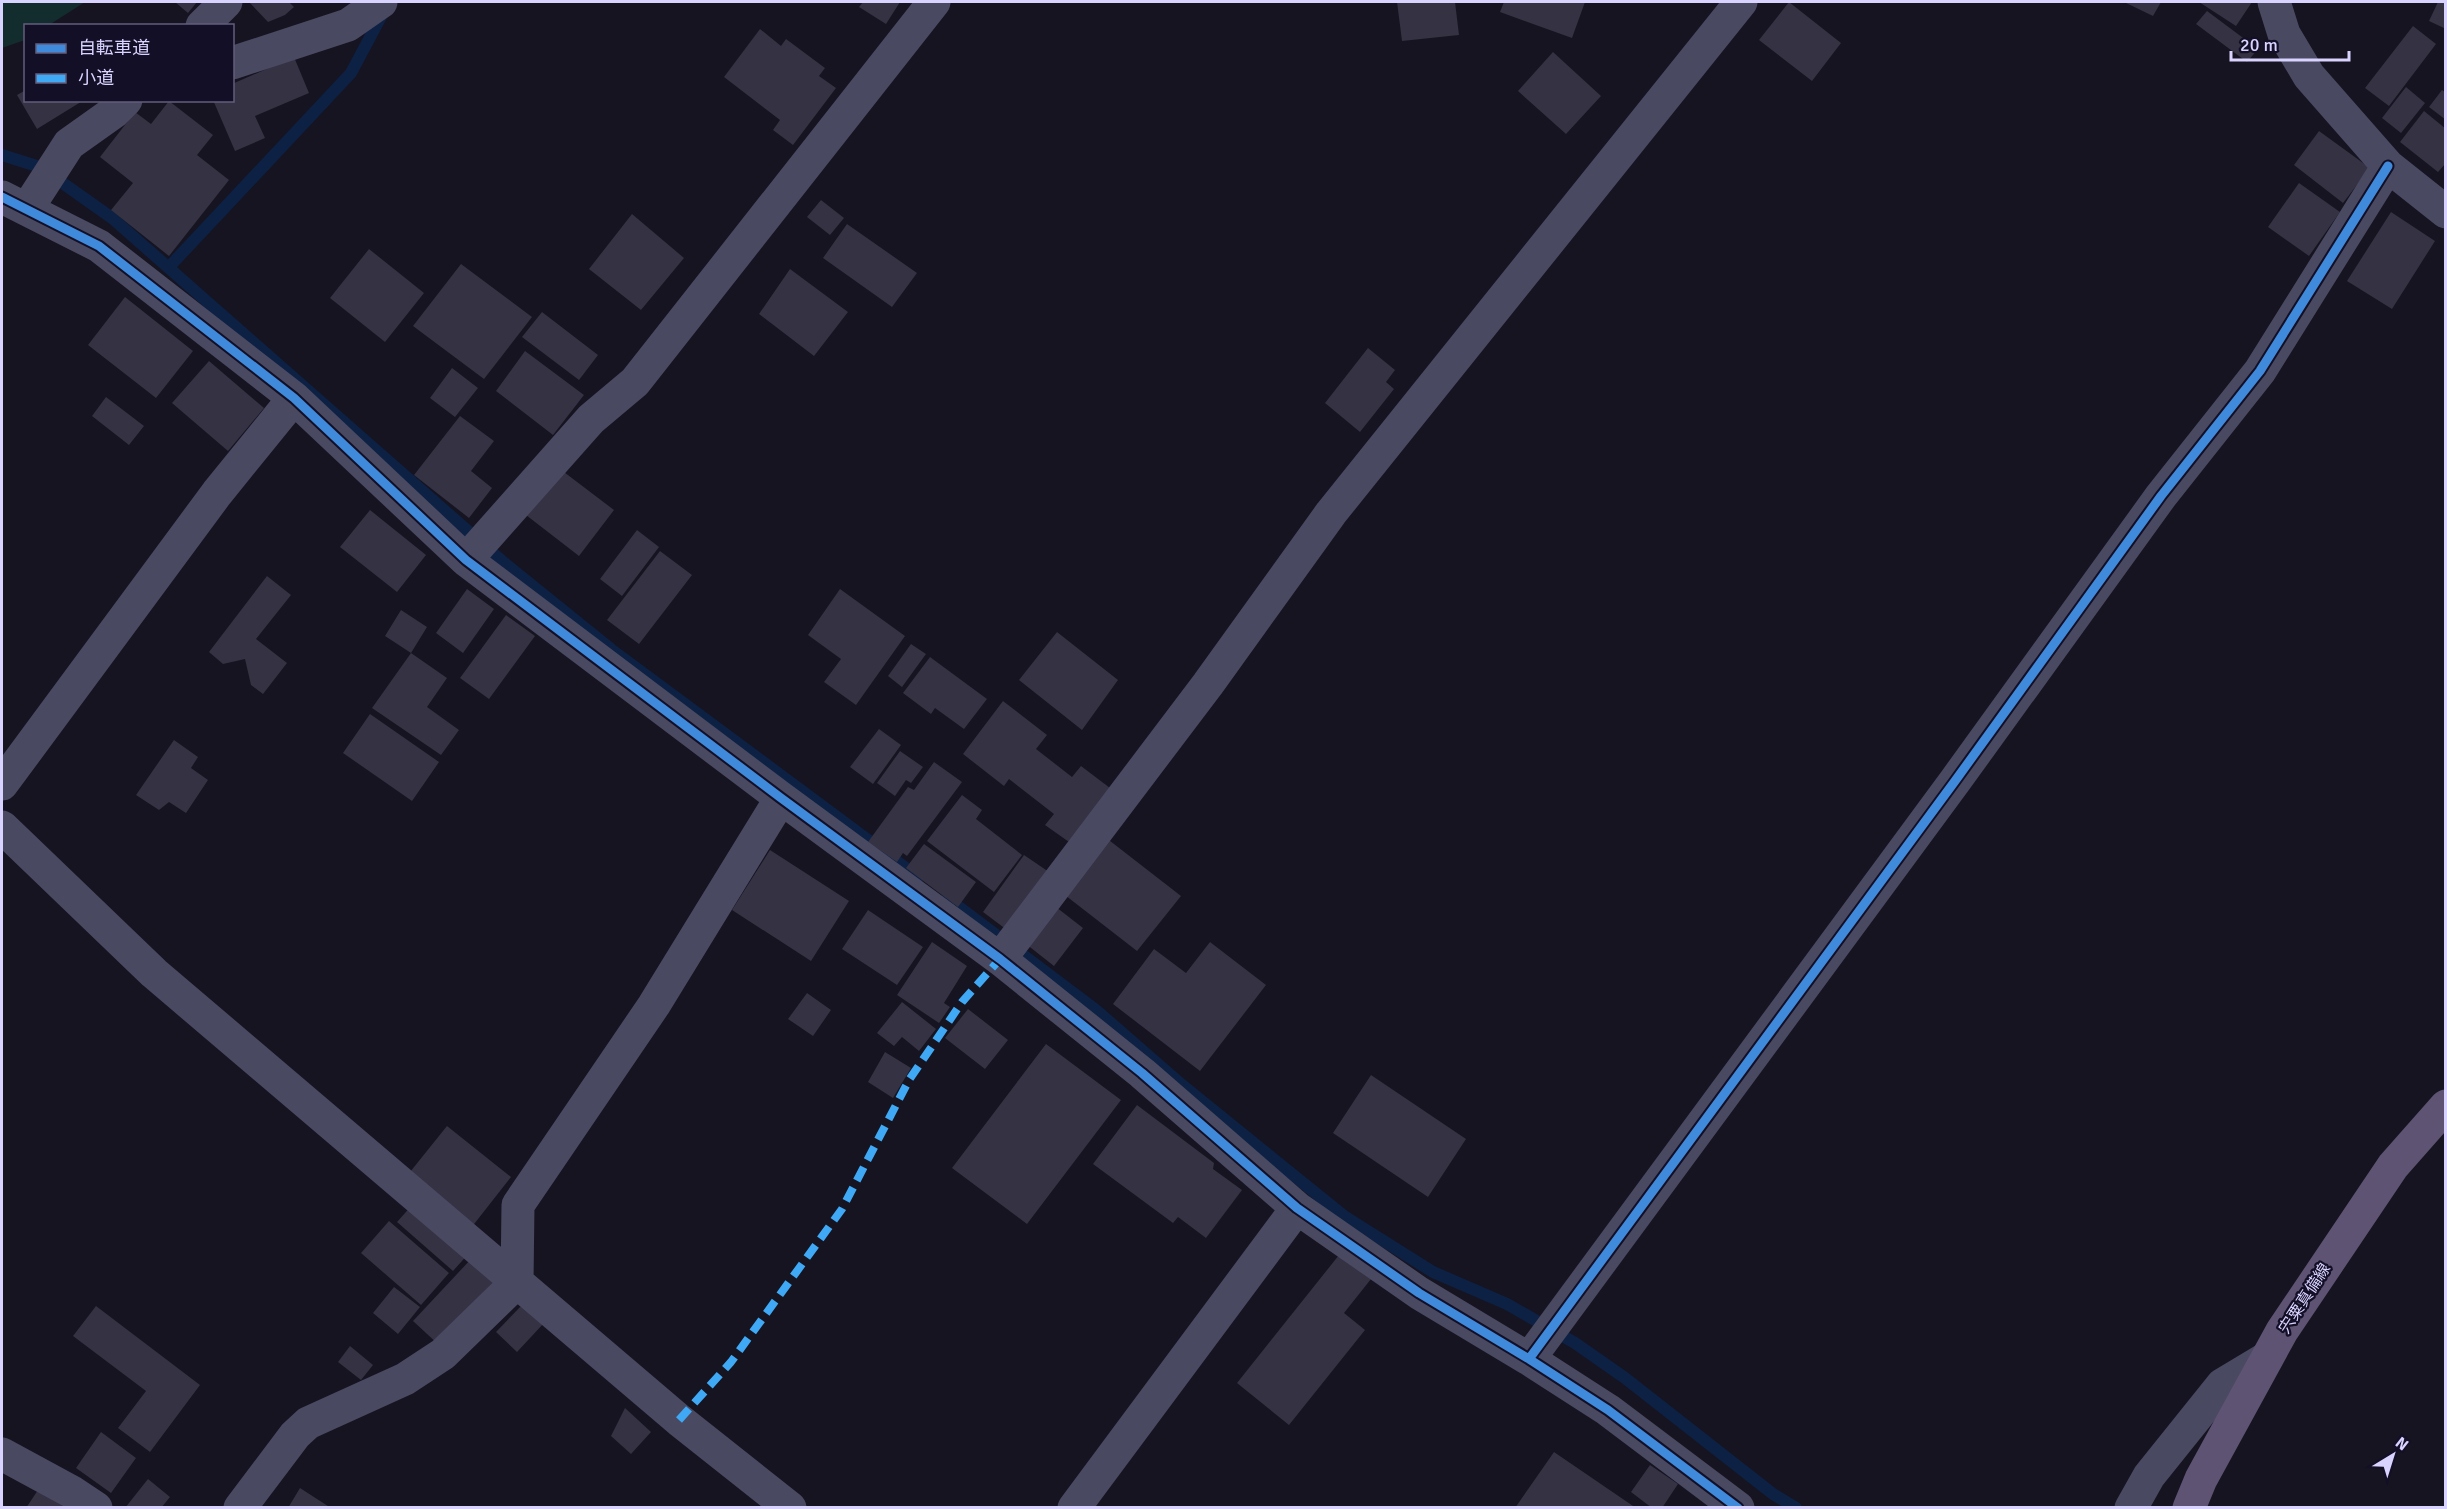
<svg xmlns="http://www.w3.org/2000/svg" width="2447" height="1509" viewBox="0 0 2447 1509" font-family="Signika,'Noto Sans JP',sans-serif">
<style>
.green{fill:#132c2d}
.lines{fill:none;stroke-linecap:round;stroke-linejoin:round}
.stream{stroke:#0d2144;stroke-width:12}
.building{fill:#343243}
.minor{stroke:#4a4962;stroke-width:33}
.major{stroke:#5e5373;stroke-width:33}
.quiet{stroke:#3fa9f5;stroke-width:8;stroke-dasharray:15 8;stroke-linecap:butt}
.cycleway-casing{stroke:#130f26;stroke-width:13}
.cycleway{stroke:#408adc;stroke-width:9}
.labels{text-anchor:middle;stroke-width:4.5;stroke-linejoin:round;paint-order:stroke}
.street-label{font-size:16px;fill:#d9d4ff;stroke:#130f26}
</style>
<rect width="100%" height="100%" fill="#161421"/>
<path class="green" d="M2,2h83l-36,23 -23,1 -1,14 -23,8z"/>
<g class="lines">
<path class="stream" d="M2,155l38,12 72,51 390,343 110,89 306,227
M169,267l182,-194 33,-62
M947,898l149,112 86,75 162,131 89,56 74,32 68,39 50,35 148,116 23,14"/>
</g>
<path class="building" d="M175,2h22l-9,11z
M249,2h40l5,5 -9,8 -17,7z
M863,2h37l-14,22 -27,-17z
M1397,2h58l4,33 -57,6z
M1504,2h81l-13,36 -72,-26z
M1789,2l52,41 -29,38 -53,-41z
M2124,2h37l-8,14z
M2199,2h53l-16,24z
M2438,2h8v27l-17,-8z
M2207,11l51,38 -11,13 -51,-38z
M2413,26l23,18 -47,62 -24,-18z
M760,29l21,17 5,-7 39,29 -6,8 17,12 -43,57 -20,-15 7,-10 -56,-43z
M1553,52l48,44 -35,38 -48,-43z
M294,57l15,36 -54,23 10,22 -30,13 -22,-51h19v-16z
M2406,87l19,16 -24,30 -19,-15z
M26,90v10h58l-47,29 -20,-34z
M2442,90l4,3v27l-17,-13z
M169,101l44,34 -16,20 32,25 -60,76 -58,-46 22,-27 -33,-26 35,-45 16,12z
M2424,111l22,18v34l-8,9 -38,-30z
M2319,131l51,37 -27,35 -49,-38z
M2299,183l41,29 -31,44 -41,-29z
M821,200l23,18 -14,17 -23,-18z
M2391,212l44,29 -43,68 -45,-28z
M632,214l52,44 -43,52 -52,-41z
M847,224l70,49 -25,34 -69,-49z
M369,249l55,44 -39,49 -55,-44z
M461,264l71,53 -48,62 -71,-53z
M790,269l58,43 -34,44 -55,-42z
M125,297l68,54 -37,47 -68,-53z
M542,312l56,43 -19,25 -57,-43z
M1368,348l27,22 -9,12 8,7 -34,43 -35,-29z
M525,351l59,44 -31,40 -57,-44z
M209,361l55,47 -36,43 -56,-48z
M452,368l26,20 -23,29 -25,-19z
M106,397l38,29 -15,19 -37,-29z
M460,416l34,25 -23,30 21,17 -23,30 -55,-43z
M560,469l54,41 -35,46 -53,-41z
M370,510l56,45 -29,37 -57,-45z
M637,530l22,17 -37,49 -22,-17z
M660,551l32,24 -53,69 -32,-24z
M267,576l24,19 -35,44 31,24 -24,31 -12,-9 -6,-26 -22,5 -14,-12z
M467,589l27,20 -31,44 -27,-20z
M840,589l65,47 -49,69 -32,-23 17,-23 -33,-24z
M401,610l26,17 -16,26 -26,-17z
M506,615l29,21 -46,63 -29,-21z
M1057,632l61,48 -36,50 -63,-50z
M911,644l15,10 -24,33 -14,-11z
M411,653l36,25 -20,29 32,23 -18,25 -69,-47z
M930,657l57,42 -23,30 -29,-21 -4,6 -28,-21z
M1003,701l44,34 -11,14 36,28 9,-11 29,22 -41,54 -24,-17 9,-11 -45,-35 -5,7 -41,-32z
M370,714l69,48 -27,39 -69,-48z
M879,729l22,16 -28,39 -23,-17z
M174,740l24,17 -7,11 17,12 -22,33 -17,-11 -10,8 -23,-15z
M900,751l23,16 -12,16 -5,-3 -11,16 -18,-13z
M934,762l28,20 -55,74 -4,-3 -6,9 -29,-20 40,-55 6,3z
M962,795l20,15 -6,9 46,36 -28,37 -67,-51z
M1105,837l76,59 -44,55 -76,-59z
M924,844l52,38 -18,25 -52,-39z
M770,850l79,51 -38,60 -79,-51z
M1024,855l25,17 -42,58 -24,-18z
M1056,907l27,21 -29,38 -28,-22z
M868,910l55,37 -26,38 -55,-36z
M932,942l35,24 -23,37 6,4 -11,16 -42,-28z
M1210,942l56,43 -66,86 -87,-67 41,-55 32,24z
M807,993l24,17 -18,26 -25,-17z
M902,1002l34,27 -17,22 -17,-14 -8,9 -17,-13z
M968,1009l40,31 -23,29 -40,-31z
M1046,1044l75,56 -94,124 -75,-56z
M885,1052l26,16 -18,30 -25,-16z
M1371,1075l95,64 -38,58 -95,-64z
M1137,1105l77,58 -1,6 29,21 -36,48 -28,-21 -5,6 -80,-59z
M447,1126l64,51 -40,51 -65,-51z
M414,1203l56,49 -17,19 -56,-49z
M389,1221l60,52 -28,32 -60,-52z
M1339,1255l32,24 -27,34 21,17 -76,95 -52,-42z
M472,1258l28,25 -60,63 -27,-25z
M394,1287l26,20 -22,27 -25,-21z
M523,1304l21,19 -27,29 -21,-20z
M96,1306l104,79 -50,67 -32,-24 28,-37 -73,-55z
M350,1346l23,19 -12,15 -23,-18z
M625,1408l26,24 -20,22 -20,-18z
M101,1432l35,26 -25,35 -35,-25z
M1554,1452l82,56h-121z
M1650,1465l28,19 -16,24h-10l-21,-16z
M148,1479l22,18 -9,11h-36z
M42,1484l34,24h-50z
M300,1488l31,20h-43z"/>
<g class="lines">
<path class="minor" d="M2274,2l10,32 25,42 79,90 58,46
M202,26l24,-24
M232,63l116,-38 33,-23
M2,197l97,49 195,152 172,162 315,238 219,161 142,114 155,135 122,85 110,66 79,51 130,98
M27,209l42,-65 45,-32 12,-12
M466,560l125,-141 44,-37 299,-380
M2,784l215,-291 77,-95
M2,827l152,146 525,447 111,88
M1000,959l208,-275 123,-171 410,-511
M1529,1359l426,-578 206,-285 99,-125 128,-205
M2,1454l70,38 24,16
M240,1508l55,-73 13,-12 97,-44 38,-25 74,-72 1,-77 136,-200 127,-207
M1074,1508l223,-300
M2131,1508l18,-32 73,-91 45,-27"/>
<path class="major" d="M2189,1508l12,-29 81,-148 111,-165 53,-60"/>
<path class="quiet" d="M679,1420l52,-58 111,-153 67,-129 53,-78 38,-43"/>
<defs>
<path id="cycleway" d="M2,197l97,49 195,152 172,162 315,238 219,161 142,114 155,135 122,85 110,66 79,51 130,98
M1529,1359l426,-578 206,-285 99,-125 128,-205"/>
</defs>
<use href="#cycleway" class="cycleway-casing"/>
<use href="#cycleway" class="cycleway"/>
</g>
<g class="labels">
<g class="street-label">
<text transform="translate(2304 1298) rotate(-57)" y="6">宍粟真備線</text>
</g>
</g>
<rect width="2447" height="1509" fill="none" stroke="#d9d4ff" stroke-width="6"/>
<rect x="24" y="24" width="210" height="78" fill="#130f26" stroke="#625e7d" stroke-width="1.5"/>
<rect x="36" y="44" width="30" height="9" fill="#408adc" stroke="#625e7d" stroke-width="1.5"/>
<text x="78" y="54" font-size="18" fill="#d9d4ff">自転車道</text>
<rect x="36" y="74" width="30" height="9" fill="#3fa9f5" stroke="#625e7d" stroke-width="1.5"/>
<text x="78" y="84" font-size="18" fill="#d9d4ff">小道</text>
<g transform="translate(2393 1455) rotate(38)" stroke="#130f26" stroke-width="4.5" paint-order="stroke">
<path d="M0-4.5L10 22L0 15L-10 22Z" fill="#d9d4ff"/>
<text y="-9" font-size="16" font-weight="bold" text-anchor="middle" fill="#d9d4ff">N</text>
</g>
<path d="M2231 51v9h118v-9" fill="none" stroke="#d9d4ff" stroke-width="3"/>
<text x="2240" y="51" font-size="18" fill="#d9d4ff" stroke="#130f26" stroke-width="4.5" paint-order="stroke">20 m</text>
</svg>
